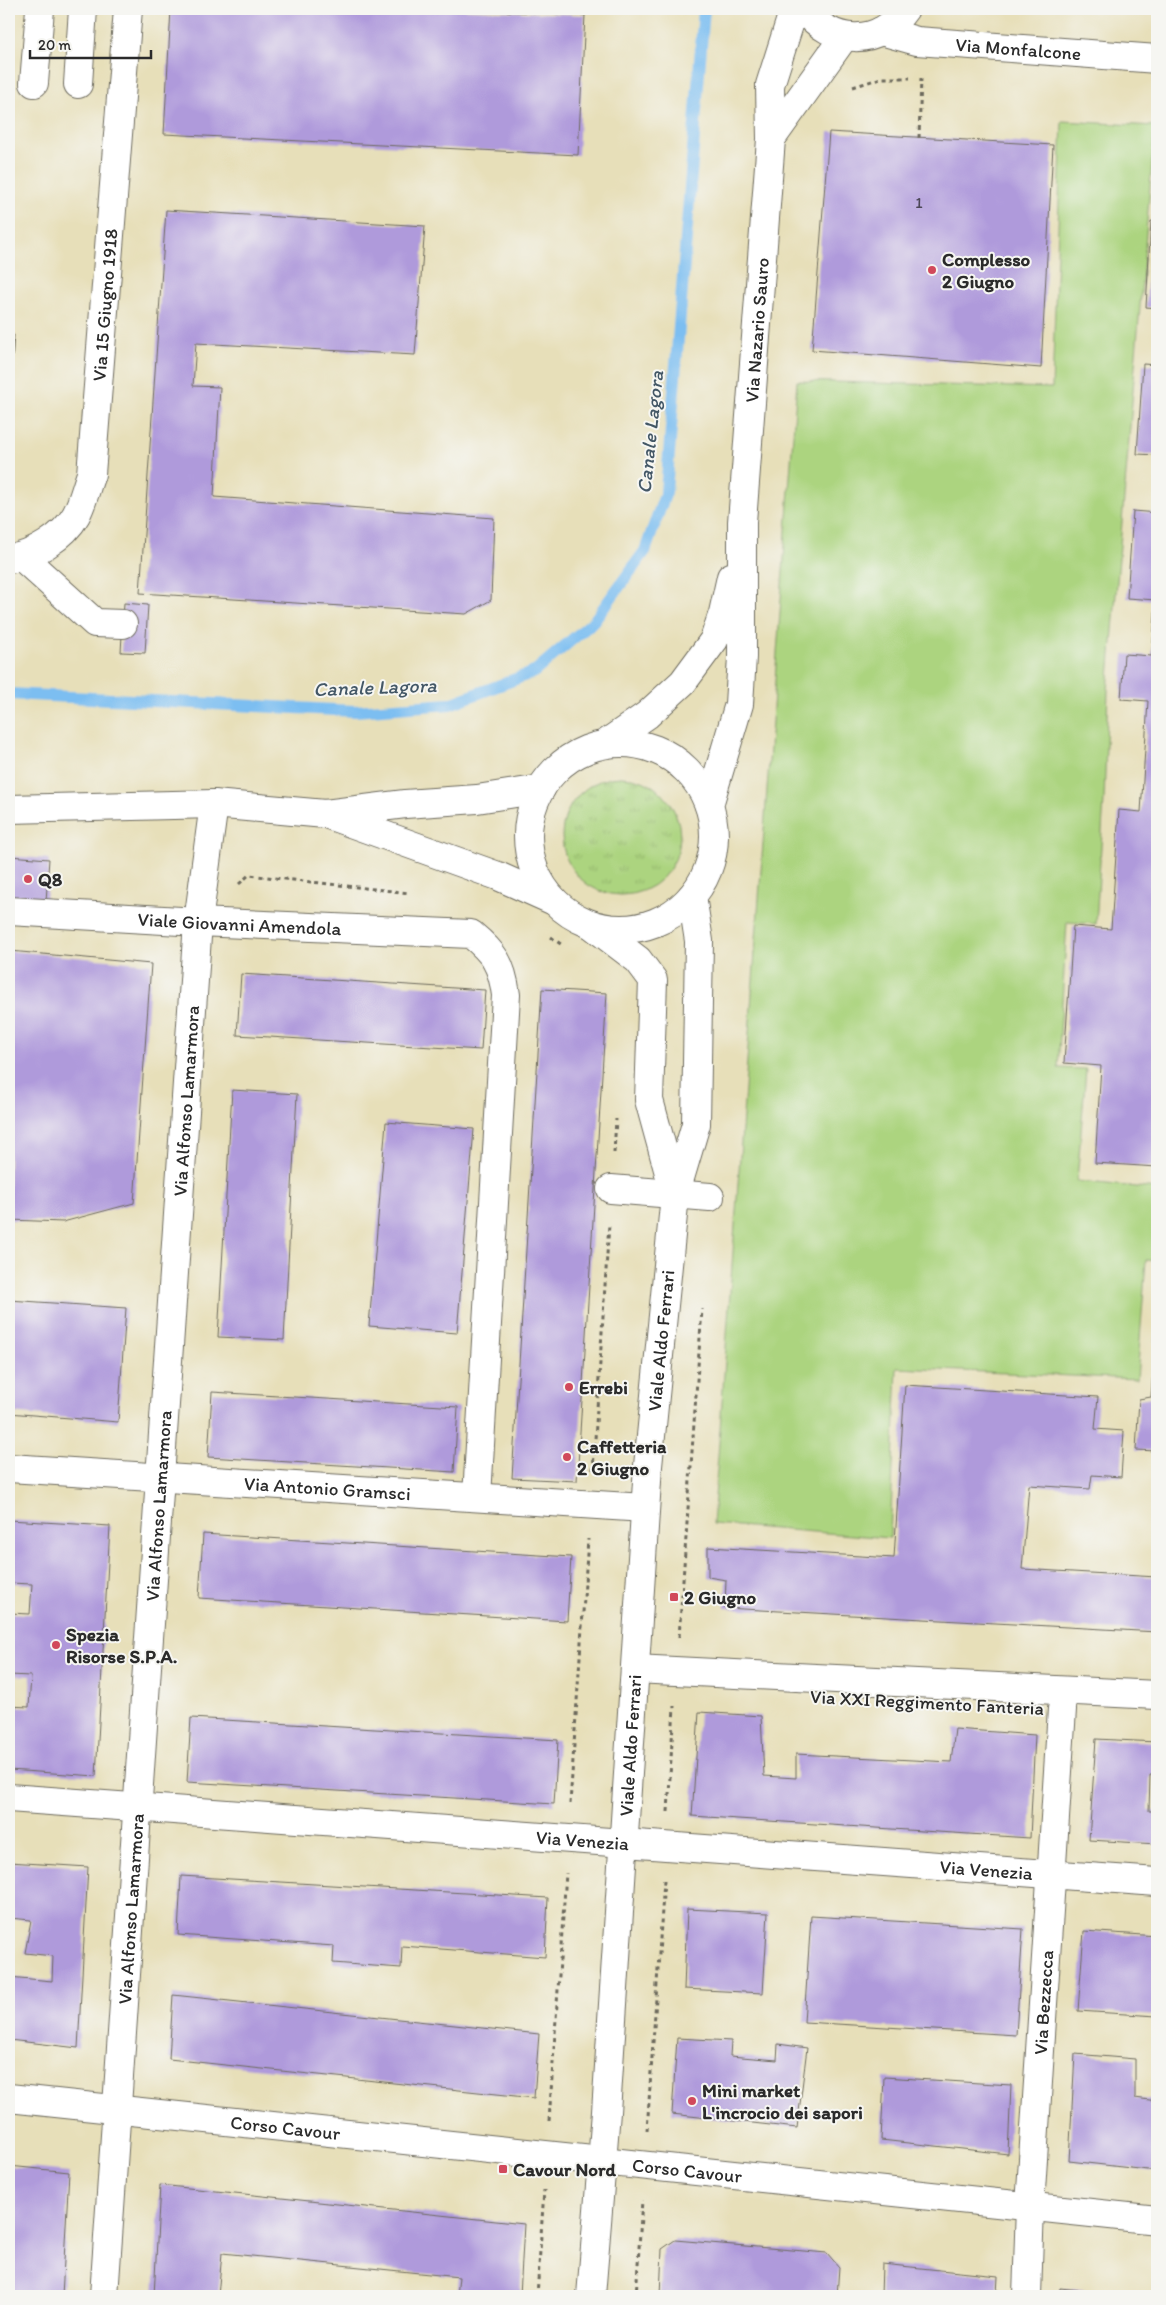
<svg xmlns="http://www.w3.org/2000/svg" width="1166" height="2305" viewBox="0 0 1166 2305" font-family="Itim,sans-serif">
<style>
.grass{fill:url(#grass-tufts);stroke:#6c8055}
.park{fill:#acd47f;stroke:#6c8055}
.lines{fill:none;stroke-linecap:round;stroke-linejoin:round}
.stream{stroke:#7cbef1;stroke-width:12}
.building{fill:#af9adb}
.minor-casing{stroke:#6d6a5d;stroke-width:30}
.major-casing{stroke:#6d6a5d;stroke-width:30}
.path{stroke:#6d6a5d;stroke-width:3;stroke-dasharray:4 4;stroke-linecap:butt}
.minor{stroke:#fff;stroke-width:28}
.major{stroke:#fff;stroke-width:28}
.poi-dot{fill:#d1495b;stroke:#f6f6f2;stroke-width:2}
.labels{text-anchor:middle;stroke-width:4;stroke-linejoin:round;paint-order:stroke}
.number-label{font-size:16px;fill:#4c4757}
.street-label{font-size:19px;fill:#2b2b2b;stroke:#f6f6f2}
.poi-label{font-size:19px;font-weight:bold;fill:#2b2b2b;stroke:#f6f6f2;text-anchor:start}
.water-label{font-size:20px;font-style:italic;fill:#435766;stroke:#f6f6f2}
</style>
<defs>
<pattern id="grass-tufts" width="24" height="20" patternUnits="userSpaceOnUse" patternTransform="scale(1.25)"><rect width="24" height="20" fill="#acd47f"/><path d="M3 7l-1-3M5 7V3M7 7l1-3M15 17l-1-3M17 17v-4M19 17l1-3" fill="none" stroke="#94b66e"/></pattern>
</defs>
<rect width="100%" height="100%" fill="#f6f6f2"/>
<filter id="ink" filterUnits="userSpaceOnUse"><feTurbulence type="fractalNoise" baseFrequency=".02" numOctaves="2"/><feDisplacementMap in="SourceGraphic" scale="10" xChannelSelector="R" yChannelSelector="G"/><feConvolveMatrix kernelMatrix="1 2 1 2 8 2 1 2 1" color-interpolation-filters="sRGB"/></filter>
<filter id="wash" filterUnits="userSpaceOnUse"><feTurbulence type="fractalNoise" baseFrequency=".0096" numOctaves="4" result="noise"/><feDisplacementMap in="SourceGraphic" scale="20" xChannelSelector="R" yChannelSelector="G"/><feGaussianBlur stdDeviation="1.12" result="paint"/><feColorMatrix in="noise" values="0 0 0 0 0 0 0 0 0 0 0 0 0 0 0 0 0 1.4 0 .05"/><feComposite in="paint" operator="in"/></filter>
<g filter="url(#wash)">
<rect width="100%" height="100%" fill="#e7dfb9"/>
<path class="grass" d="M562 836a59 59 0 1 1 118 0a59 59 0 1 1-118 0Z"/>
<path class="park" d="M1062,121l93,5 -47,564 -4,110 -8,124 -29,-2 -9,146 28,1 -9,112 80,8v72l-11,-1 -9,119 -240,-11 -7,170 -177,-14 84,-1143 255,7z"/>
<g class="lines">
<path class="stream" d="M9,694l346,17 95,-7 84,-32 60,-51 51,-70 21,-59 38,-483"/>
</g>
<g id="blocks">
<path class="building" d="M171,9h284l130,6 -7,140 -414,-21z
M829,132l224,13 -12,223 -229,-18z
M166,210l259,16 -10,129 -219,-12 -3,43 27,1 -6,110 280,21 -3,82 -25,14 -326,-21z
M1151,221l6,1v86l-11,-1z
M9,334l5,1 -4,59h-1z
M1143,364l14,1v90l-20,-1z
M1133,511l24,2v654l-62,-4 6,-97 -37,-3 9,-137 38,3 8,-119 22,2 7,-111 -27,-2 3,-45 28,2 4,-56 -29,-2z
M124,603l24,2 -3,48 -24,-1z
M9,856l40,3 -3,42 -37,-3z
M10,951l141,13 -17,239 -71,19 -54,-2z
M241,974l244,16 -4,60 -244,-15z
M542,989l65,4 -30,488 -65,-3z
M232,1090l65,4 -13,246 -66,-3z
M386,1122l88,7 -17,204 -88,-7z
M9,1300l117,8 -8,114 -109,-9z
M1156,1332l1,119 -21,-1 3,-51 12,-2z
M905,1385l193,12 -3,32 29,2 -3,46 -29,-2 -2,14 -61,-4 -7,84 135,8v55l-432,-24 1,-28 -18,-3v-30l186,11z
M212,1392l246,15 -4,65 -246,-15z
M9,1520l101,6 -14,250 -87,-6v-64l20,1 2,-31 -22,-1v-62l21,1 2,-30 -23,-1z
M203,1534l368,23 -4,64 -368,-23z
M699,1712l62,4 3,60 32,2v-24l155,8 4,-33 80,6 -5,103 -338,-22z
M191,1718l367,22 -4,64 -367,-22z
M1096,1739l61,3v33h-7l-1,36h8v33l-68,-4z
M9,1862l79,5 -10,181 -69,-8v-63l43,4 1,-25 -28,-3 6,-33 -22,-2z
M181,1876l367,22 -3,59 -143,-11 -1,22 -68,-5 1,-17 -156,-11z
M687,1909l81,4 -5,80 -79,-4z
M811,1916l212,13 -7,106 -212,-13z
M1084,1931l73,5v80l-79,-5z
M173,1995l366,39 -5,64 -365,-39z
M677,2038l54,3 -1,15 47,4 1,-16 29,4 -10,80 -125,-14z
M1075,2054l60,5v39l22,3v70l-88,-10z
M884,2077l127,8 -3,69 -127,-14z
M9,2166l60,6 -7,124h-53z
M160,2185l364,39 -4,72h-63l2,-19 -237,-24 -4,43h-64z
M675,2240l152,13 12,14 -2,29h-177l2,-47z
M882,2264l116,12 -1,20h-116z
M1060,2288l66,7v1h-67z"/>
</g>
</g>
<g filter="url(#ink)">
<use href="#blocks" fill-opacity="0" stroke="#6d6a5d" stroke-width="1"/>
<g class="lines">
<defs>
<g id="minor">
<path d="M34,83l6,-74"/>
<path d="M78,84l5,-75"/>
<path d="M22,557l73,66 28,1"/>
<path id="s1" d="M9,559c24,-3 55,-22 67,-44 7,-13 10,-28 15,-41l37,-465"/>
<path id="s2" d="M9,911l189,11 273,12c23,19 31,30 35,61l-29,502"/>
<path d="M611,1189l99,8"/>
<path id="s3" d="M9,1468l636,40"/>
<path d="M635,1669l522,26"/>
<path id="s4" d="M9,1798l1148,84"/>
<path id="s5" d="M9,2098l1148,122"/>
<path id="s6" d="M104,2296l94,-1374 16,-118"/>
<path id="s7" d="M1027,2296l3,-90 32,-497"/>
</g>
<g id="major">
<path d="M804,9c28,36 74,39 101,0"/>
<path id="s8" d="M881,31l36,10 240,18"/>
<path d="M771,139l73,-102"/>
<circle cx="621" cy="836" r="93"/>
<path d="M605,744l42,-29 36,-33 31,-42 9,-27 8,-36"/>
<path id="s9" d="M709,805l30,-101 3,-47v-135l29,-383 -1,-54 24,-76"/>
<path d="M9,809l205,-5 111,10 80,-10 72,-5 64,-10"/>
<path d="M331,816l167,60 56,25"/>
<path d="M592,925l46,35 15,20 -4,120 26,95"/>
<path id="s10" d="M591,2296l15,-184 42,-646 27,-271 21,-71 3,-183 -7,-45"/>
</g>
</defs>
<use href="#minor" class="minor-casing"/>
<use href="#major" class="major-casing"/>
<path class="path" d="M853,87l28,-9h29
M919,138l2,-60
M239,884l10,-9 161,18
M551,937l11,8
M614,1153l2,-34
M593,1470l16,-246
M679,1637l23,-328
M570,1804l18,-265
M668,1812l6,-106
M549,2121l17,-248
M647,2131l17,-251
M537,2296l7,-106
M636,2296l6,-96"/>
<use href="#minor" class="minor"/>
<use href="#major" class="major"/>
</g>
</g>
<g class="poi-dot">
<circle cx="932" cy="270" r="5"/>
<circle cx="28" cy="879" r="5"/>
<circle cx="569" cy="1387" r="5"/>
<circle cx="567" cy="1457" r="5"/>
<rect x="669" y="1592" width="10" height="10" rx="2.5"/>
<circle cx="56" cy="1645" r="5"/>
<circle cx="692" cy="2101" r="5"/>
<rect x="498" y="2164" width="10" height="10" rx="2.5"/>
</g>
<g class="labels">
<g class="number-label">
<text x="919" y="208">1</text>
</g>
<g class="street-label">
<text dy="7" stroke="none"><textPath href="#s8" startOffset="139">Via Monfalcone</textPath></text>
<text dy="7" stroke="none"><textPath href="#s1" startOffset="296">Via 15 Giugno 1918</textPath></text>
<text dy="7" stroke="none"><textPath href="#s9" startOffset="480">Via Nazario Sauro</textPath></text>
<text dy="7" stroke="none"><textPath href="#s2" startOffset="231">Viale Giovanni Amendola</textPath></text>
<text dy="7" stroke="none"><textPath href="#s6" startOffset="1198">Via Alfonso Lamarmora</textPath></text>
<text dy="7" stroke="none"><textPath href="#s10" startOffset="958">Viale Aldo Ferrari</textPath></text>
<text dy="7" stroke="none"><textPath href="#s3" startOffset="319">Via Antonio Gramsci</textPath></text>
<text dy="7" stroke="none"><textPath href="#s6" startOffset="792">Via Alfonso Lamarmora</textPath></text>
<text transform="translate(927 1702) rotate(3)" y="7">Via XXI Reggimento Fanteria</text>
<text dy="7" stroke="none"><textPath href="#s10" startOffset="552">Viale Aldo Ferrari</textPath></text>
<text dy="7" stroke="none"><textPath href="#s4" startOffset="575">Via Venezia</textPath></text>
<text dy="7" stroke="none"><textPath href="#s4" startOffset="980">Via Venezia</textPath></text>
<text dy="7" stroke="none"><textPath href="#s6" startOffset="388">Via Alfonso Lamarmora</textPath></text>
<text dy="7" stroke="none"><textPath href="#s7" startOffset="294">Via Bezzecca</textPath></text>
<text dy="7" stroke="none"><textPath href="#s5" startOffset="278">Corso Cavour</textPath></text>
<text dy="7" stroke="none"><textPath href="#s5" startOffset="682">Corso Cavour</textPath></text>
</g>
<g class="poi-label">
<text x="942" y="266">Complesso<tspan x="942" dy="22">2 Giugno</tspan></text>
<text x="38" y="886">Q8</text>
<text x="579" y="1394">Errebi</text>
<text x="577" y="1453">Caffetteria<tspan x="577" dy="22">2 Giugno</tspan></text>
<text x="684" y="1604">2 Giugno</text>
<text x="66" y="1641">Spezia<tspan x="66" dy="22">Risorse S.P.A.</tspan></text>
<text x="702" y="2097">Mini market<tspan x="702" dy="22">L'incrocio dei sapori</tspan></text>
<text x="513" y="2176">Cavour Nord</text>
</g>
<g class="water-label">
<text transform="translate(650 432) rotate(-84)" y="7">Canale Lagora</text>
<text transform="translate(375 687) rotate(-2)" y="7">Canale Lagora</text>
</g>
</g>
<rect width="1166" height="2305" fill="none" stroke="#f6f6f2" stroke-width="30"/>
<path d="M30 50v8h121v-8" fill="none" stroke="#2b2b2b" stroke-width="2.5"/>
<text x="38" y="50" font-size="15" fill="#2b2b2b" stroke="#f6f6f2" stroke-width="4" paint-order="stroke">20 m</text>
</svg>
